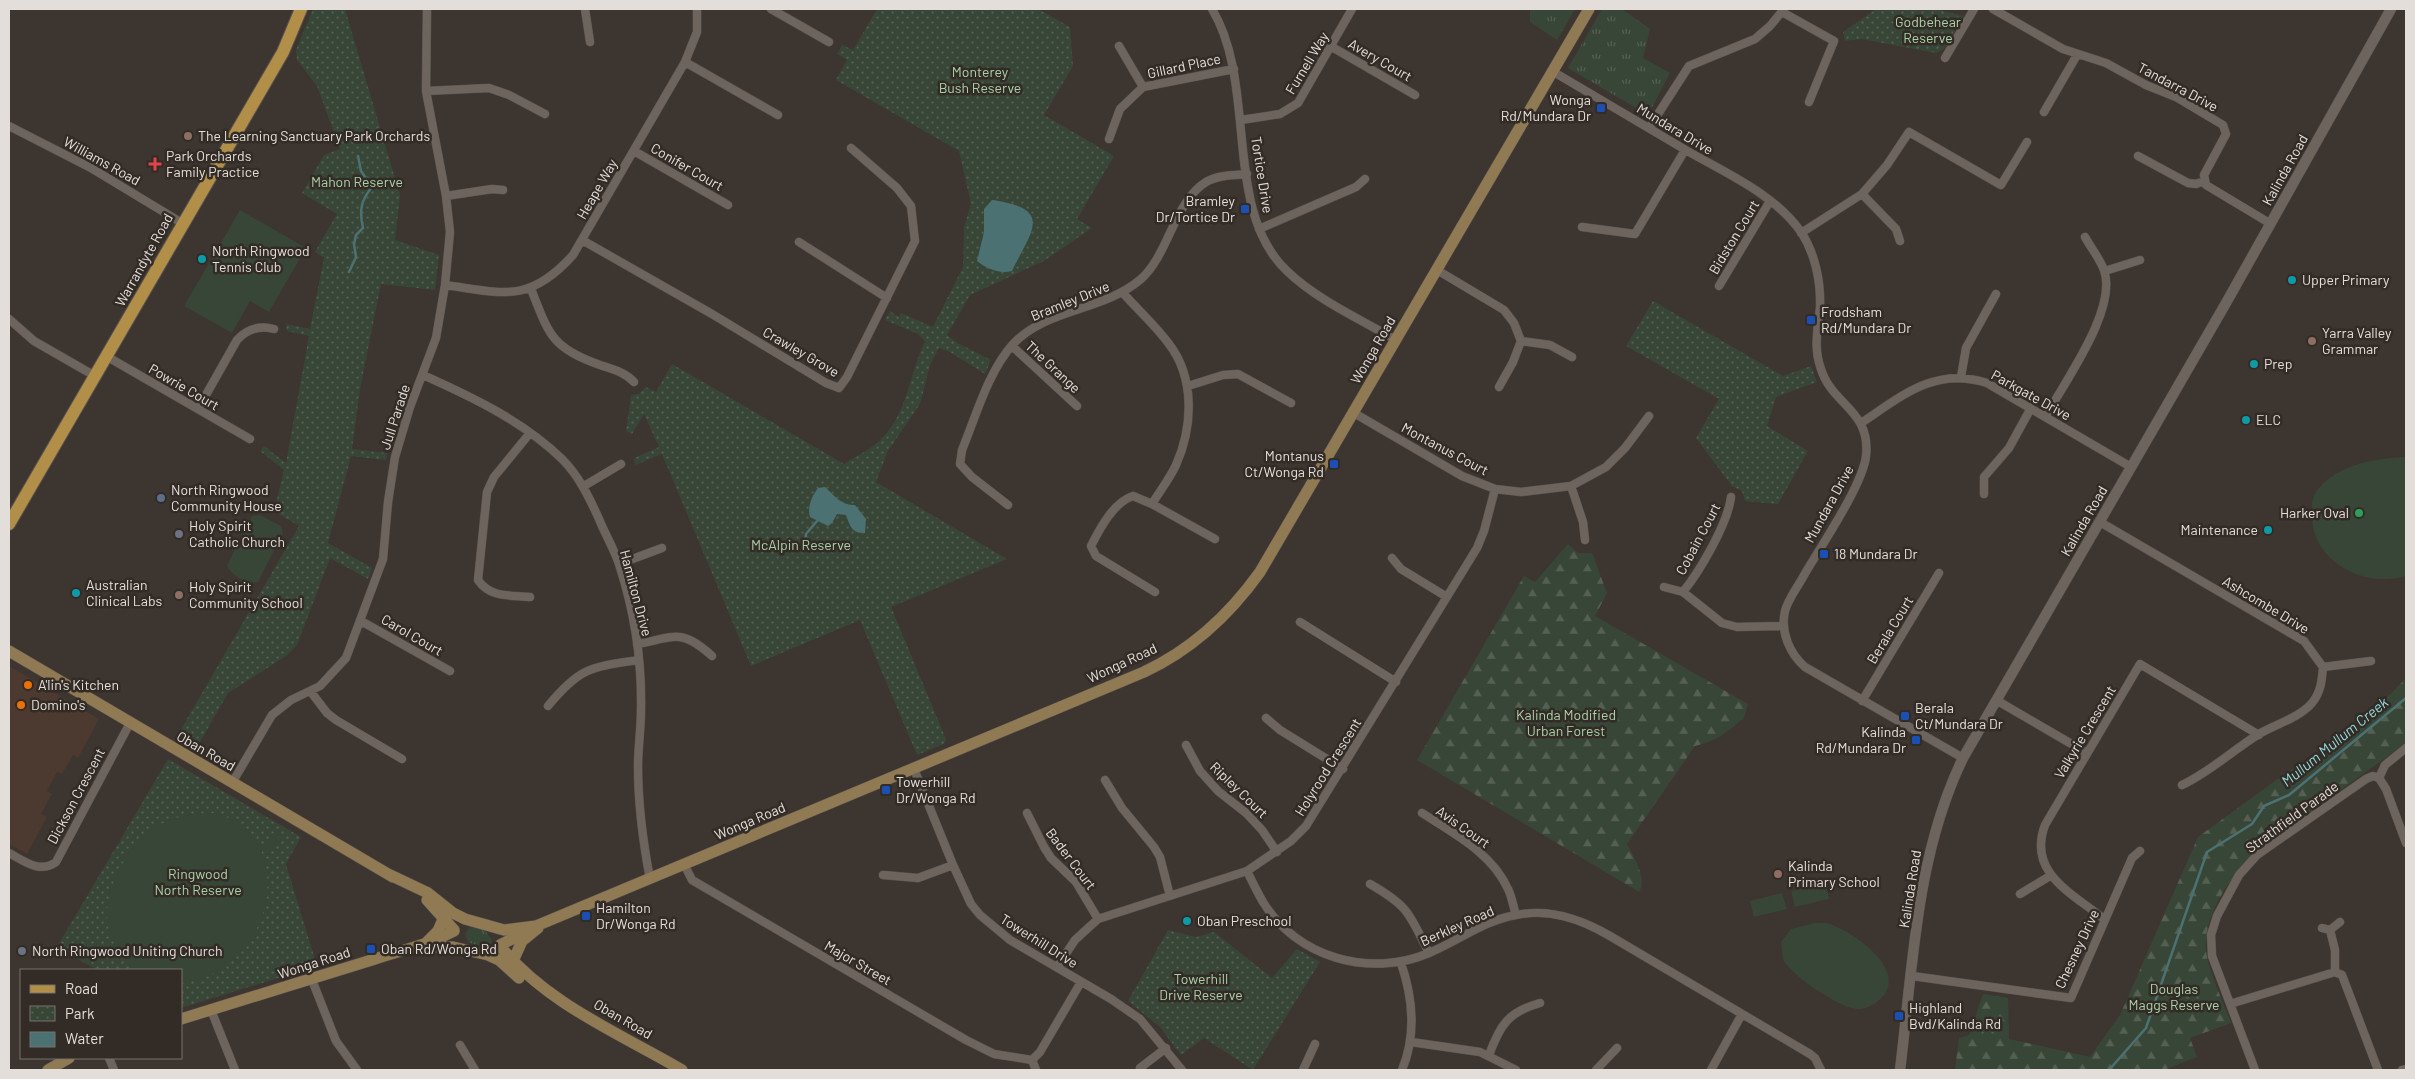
<svg xmlns="http://www.w3.org/2000/svg" width="2415" height="1079" viewBox="0 0 2415 1079" font-family="Barlow,sans-serif">
<style>
.commercial{fill:#4c3a31}
.grass{fill:url(#grass-tufts)}
.forest{fill:url(#forest-firs)}
.park{fill:url(#park-dots)}
.pitch{fill:#384637}
.water{fill:#4c7173}
.lines{fill:none;stroke-linecap:round;stroke-linejoin:round}
.stream{stroke:#4c7173;stroke-width:2.5}
.minor-casing{stroke:#59524e;stroke-width:9}
.tertiary-casing{stroke:#59524e;stroke-width:11}
.secondary-casing{stroke:#59524e;stroke-width:12}
.primary-casing{stroke:#59524e;stroke-width:14}
.minor{stroke:#6d645e;stroke-width:8}
.tertiary{stroke:#6d645e;stroke-width:10}
.secondary{stroke:#907a53;stroke-width:11}
.primary{stroke:#b28f48;stroke-width:12}
.transit-dot{fill:#1a4fb4;stroke:#332b25;stroke-width:2}
.education-dot{fill:#8d6e63;stroke:#332b25;stroke-width:2}
.health-dot{fill:#e0444e;stroke:#332b25;stroke-width:2}
.culture-dot{fill:#0f9aa8;stroke:#332b25;stroke-width:2}
.service-dot{fill:#5c6f8a;stroke:#332b25;stroke-width:2}
.leisure-dot{fill:#2e9e5b;stroke:#332b25;stroke-width:2}
.worship-dot{fill:#6b7280;stroke:#332b25;stroke-width:2}
.food-dot{fill:#e8710a;stroke:#332b25;stroke-width:2}
.labels{text-anchor:middle;stroke-width:5;stroke-linejoin:round;paint-order:stroke}
.park-label{font-size:14px;fill:#a9d1a8;stroke:#332b25}
.street-label{font-size:14px;fill:#e3deda;stroke:#332b25}
.poi-label{font-size:14px;fill:#e3deda;stroke:#332b25;text-anchor:start}
.water-label{font-size:15px;font-style:italic;fill:#93dbdf;stroke:#332b25}
</style>
<defs>
<pattern id="grass-tufts" width="24" height="20" patternUnits="userSpaceOnUse" patternTransform="scale(1.25)"><rect width="24" height="20" fill="#384637"/><path d="M3 7l-1-3M5 7V3M7 7l1-3M15 17l-1-3M17 17v-4M19 17l1-3" fill="none" stroke="#556053"/></pattern>
<pattern id="forest-firs" width="22" height="20" patternUnits="userSpaceOnUse" patternTransform="scale(1.25)"><rect width="22" height="20" fill="#384637"/><path d="M5 1l3.5 6h-7zM16 11l3.5 6h-7z" fill="#556053"/></pattern>
<pattern id="park-dots" width="8" height="8" patternUnits="userSpaceOnUse" patternTransform="scale(1.25)"><rect width="8" height="8" fill="#384637"/><path d="M2 2h.1M6 6h.1" fill="none" stroke="#556053" stroke-width="1.8" stroke-linecap="round"/></pattern>
</defs>
<rect width="100%" height="100%" fill="#3d352f"/>
<path class="commercial" d="M9,666l90,53 -21,39 -5,-3 -11,19 -5,-2 -10,19 5,3 -11,20 6,3 -20,37 -18,-10z"/>
<path class="grass" d="M1530,9h45l-18,31 -27,-18z
M1602,9h20l28,20 -7,29 27,15 -22,42 -80,-47z
M470,927c10,0 19,5 22,14l-2,5 -6,2 -16,-6 -3,-8z"/>
<path class="forest" d="M1568,544l10,9h14l15,40 -12,23 153,88 -5,16h-2c-15,14 -26,21 -46,26l-68,98c6,13 21,34 12,48l-222,-132 107,-184 11,6z
M2406,678v65l-147,106c-26,24 -55,63 -53,100 1,20 18,54 25,74l-41,15 7,19 -33,13h-209l4,-32 10,-3 14,-41 25,4 1,41 81,18 30,-42 78,-178 92,-67 46,-20z"/>
<path class="park" d="M313,9h32l55,186 -5,45 44,15 -4,35 -54,-6 -21,105 -8,60 35,4 -1,7 -35,-4 -23,87 44,25 -4,11 -38,-21 -33,87 -11,11 -58,37 -32,56 -20,-11 123,-212 -25,-15 10,-41 -24,-19 4,-5 22,17 23,-127 -22,-5 -1,-7 24,5 14,-71 -9,-6 22,-38 -35,-21 22,-38 16,-6 -23,-63 -20,-26 -1,-10z
M877,9h161l32,18 3,39 -29,49 70,41 -37,63 15,9 -48,33 -74,34 -23,40 9,7 35,18 -6,14 -35,-22 -11,-4 -9,17 -10,39 -32,47 -12,31 131,77 -116,48 55,132 -2,5 -27,11 -57,-135 -109,46 -89,-212 -27,11 -1,-7 25,-11 -15,-33 -12,20 -6,-3 5,-36 8,-1 7,-7 10,5 16,-28 172,100c12,-8 26,-14 36,-24 27,-24 30,-68 45,-99l-7,-7 -33,-14 5,-9 9,6 2,-4 32,14 30,-60 1,-40 7,-23 -12,-53 -123,-71 11,-20 -10,-6 5,-9 11,5z
M1876,9h60l27,7 -19,33 -8,4 -74,-14 -17,2 -2,-9z
M1653,301l130,75 28,-10 6,16 -41,15 -9,29 41,25 -30,53 -33,-3 -3,-10 -10,-5 -36,-48 23,-39 -93,-53z
M168,759l133,78 -15,27 31,102 -136,42v-38h-84l-40,-23z
M1168,930l28,7 18,-5 58,46 25,-29 23,13 -67,108 -49,-32 -23,17 -21,-28 -32,-26z
M2184,982l12,6 6,9 -4,14 -7,1c-13,-8 -15,-14 -10,-28z
M1989,1013l8,12 -1,8c-5,3 -13,2 -17,-2l3,-17z"/>
<path class="pitch" d="M240,210l66,38 -37,64 -19,-11 -18,32 -48,-27z
M2406,457v119c-41,13 -94,-14 -94,-60 -1,-9 0,-21 7,-28 20,-24 58,-30 87,-31z
M260,515l21,11 2,7 -25,49c-10,3 -28,-7 -31,-17l25,-49z
M214,813c22,6 35,16 46,35l13,-15 8,6 -13,16 -7,-5c23,58 -18,126 -80,133v-13h-45c-9,-10 -20,-21 -25,-33 -7,-17 -4,-37 2,-53 19,-48 48,-71 101,-71z
M1826,883l3,16 -34,8 -4,-16z
M1782,893l5,16 -33,8 -4,-16z
M1815,923c4,0 10,-1 15,1 25,9 84,49 47,78 -7,5 -16,9 -25,6 -12,-3 -23,-11 -34,-17 -7,-4 -31,-23 -34,-30 -2,-5 -2,-13 -3,-19l10,-13z"/>
<path class="water" d="M992,200c63,9 39,31 20,71 -13,3 -25,-2 -35,-10l7,-29v-23z
M825,487c9,8 16,19 30,18l11,14 -1,14c-13,1 -15,-7 -19,-18l-9,-1 -5,9 -4,3 -18,-9c-3,-10 2,-21 8,-29z"/>
<g class="lines">
<path class="stream" d="M349,272l7,-15 -2,-13 2,-9 7,-7c-4,-17 -2,-28 9,-41l-11,-16 -3,-15
M804,549l2,-15 11,-13
M2109,1070l37,-42 61,-176 45,-28 12,-18 25,-11 117,-97"/>
<defs>
<path id="minor" d="M585,9l5,33
M771,9l58,33
M1212,9c46,76 10,201 75,262 30,29 73,48 109,69
M1993,9l70,40 43,14 40,22 30,12 47,28 3,9 -22,41 2,10 65,39
M1782,12l52,29 -25,61
M1119,46l24,41
M1332,47l83,48
M1945,58l29,-49
M685,62l93,53
M1552,71c44,26 88,52 132,78 39,23 90,44 117,83 14,21 20,50 19,75 -2,22 -7,40 1,62 11,36 50,41 45,87 -3,29 -47,93 -63,121 -6,11 -15,22 -18,34 -5,21 5,43 20,56l158,91
M426,91l63,-3 20,7 36,19
M2044,112l33,-57
M1241,120l39,-6 18,-11 54,-94
M9,126l82,42 91,55
M1649,128l40,-62 66,-27 15,-13 14,-17
M1109,139l11,-30 23,-22 91,-18
M634,151l94,54
M2138,156l50,27 8,1 8,-3
M1862,194l34,35 4,12
M446,196l46,-7 11,1
M1582,227l53,7 50,-84
M1259,229l97,-42 9,-8
M1801,233l61,-39 25,-29 22,-33 92,53 26,-43
M582,240l130,74 114,69 13,5 8,-11 68,-136 -4,-35 -14,-18 -46,-40
M799,242l88,56
M1437,270l67,40 10,13 7,18 -8,21 -14,25
M2105,271l35,-11
M445,285c58,8 84,19 128,-30l112,-193 12,-30v-23
M1719,286l51,-85
M531,289c18,45 20,59 69,76 12,4 25,7 34,17
M1123,293c15,17 33,33 46,51 26,34 24,83 7,121 -6,13 -16,26 -24,39
M9,319l25,22 61,35
M1521,341l29,4 22,12
M1012,346l65,60
M106,356l144,83
M423,375c49,22 100,46 139,84 17,17 27,38 37,60 6,15 15,30 20,45 15,46 23,97 22,146 0,19 -3,38 -3,56 0,39 5,76 12,113
M1961,377l5,-29 30,-54
M1188,386l35,-11 15,-1 53,29
M198,409l39,-69c10,-11 22,-15 37,-11
M1354,413l108,63 33,13 26,3 50,-6 35,-19 19,-19 24,-32
M2046,416c19,-35 72,-107 58,-146 -4,-11 -13,-22 -19,-33
M1861,423c41,-27 74,-57 126,-40l144,84
M530,433l-36,44 -7,15 -9,88c12,18 32,15 52,17
M584,486l37,-22
M1571,486l12,36 2,18
M1984,494v-17l25,-29 22,-40
M1008,505l-36,-28 -12,-13 2,-14c14,-34 26,-78 51,-106 34,-36 91,-33 128,-65 28,-25 33,-77 65,-97 12,-7 28,-7 41,-8
M2100,522l204,119 19,26c-1,13 -2,25 -11,36 -13,15 -36,21 -53,31 -26,16 -49,38 -77,51
M1392,558l9,11 46,28
M619,564l43,-16
M1664,587l19,5 39,31 15,4 46,-1
M1155,592l-59,-36 -5,-10c9,-18 23,-44 42,-50l19,8 63,35
M1683,592c17,-21 45,-69 48,-95
M361,621l89,50
M1300,622l96,60
M637,644c38,-7 44,-16 75,12
M2323,667l48,-6
M311,692l16,21 9,7 66,39
M1996,700l91,53
M1862,701l77,-128
M548,706c32,-39 43,-39 91,-46
M1266,718l14,12 63,39
M1186,745l14,26 18,20 28,22 16,17 15,22
M914,769l39,96 18,39 9,11 30,25 101,59 29,20 42,51
M2379,778l7,11 20,54
M1105,780l17,28 32,39 6,10 10,39
M232,783l40,-68 19,-15 29,-14 26,-28 37,-99 5,-57 7,-45 15,-50 26,-69 9,-53 5,-53 -4,-36 -20,-105 1,-82
M1027,813l17,34 7,11 25,24 22,37
M1422,813c31,20 70,40 86,76 4,8 5,17 8,26
M9,853c15,8 31,21 47,9l74,-139
M685,866l7,14 274,160 28,14 38,6
M1247,871c5,10 10,21 16,31 34,56 107,76 166,51 29,-12 56,-33 87,-38 34,-7 65,4 94,21l200,118 5,4 6,12
M883,875l35,3 35,-13
M1370,884c40,23 39,30 59,69
M2020,894l30,-18
M2104,919c-32,-26 -77,-46 -59,-94l95,-161 119,71
M2322,928l8,2 10,-8
M2330,930l5,20v22
M1401,963c12,35 15,73 1,107
M1057,967l18,-27 23,-21 149,-48 44,-30 15,-15 171,-278 7,-17 11,-42
M1912,976l159,22 61,-140 8,-7
M312,980l24,61 21,29
M2230,1004l105,-32 7,3 36,95
M211,1010l24,60
M1411,1042l69,10 36,18
M460,1045l15,25
M1489,1055c11,-30 19,-43 51,-52
M109,1058l5,12
M1032,1060l8,-8 41,-70
M1032,1060l4,10
M1140,1068l26,-20
M1303,1070l12,-26
M1596,1070l21,-22
M1711,1070l31,-56
M2255,1070l-43,-114 -1,-21 6,-19 22,-41 18,-20 109,-76 7,-3 6,2 6,-13 21,-17
M2402,1070l4,-1"/>
<path id="tertiary" d="M1900,1070c13,-105 16,-215 63,-312l263,-455 165,-294"/>
<path id="secondary" d="M9,651l384,226
M388,874l40,19 25,20 12,6 39,11 32,-4 608,-254c47,-22 86,-58 116,-100l329,-563
M427,900l27,30
M427,942l11,-11 6,-14
M500,945l26,-13
M500,946c47,58 119,87 182,124
M430,947h23l35,8 11,5 20,18
M513,961l9,-20 16,-13
M181,1019c65,-20 129,-40 194,-60 27,-9 53,-14 79,-28
M48,1070l21,-12"/>
<path id="primary" d="M9,524l274,-472 18,-43"/>
</defs>
<use href="#minor" class="minor-casing"/>
<use href="#tertiary" class="tertiary-casing"/>
<use href="#secondary" class="secondary-casing"/>
<use href="#primary" class="primary-casing"/>
<use href="#minor" class="minor"/>
<use href="#tertiary" class="tertiary"/>
<use href="#secondary" class="secondary"/>
<use href="#primary" class="primary"/>
</g>
<g class="transit-dot">
<rect x="1596" y="103" width="10" height="10" rx="2.5"/>
<rect x="1240" y="204" width="10" height="10" rx="2.5"/>
<rect x="1806" y="315" width="10" height="10" rx="2.5"/>
<rect x="1329" y="459" width="10" height="10" rx="2.5"/>
<rect x="1819" y="549" width="10" height="10" rx="2.5"/>
<rect x="1900" y="711" width="10" height="10" rx="2.5"/>
<rect x="1911" y="735" width="10" height="10" rx="2.5"/>
<rect x="881" y="785" width="10" height="10" rx="2.5"/>
<rect x="581" y="911" width="10" height="10" rx="2.5"/>
<rect x="366" y="944" width="10" height="10" rx="2.5"/>
<rect x="1894" y="1011" width="10" height="10" rx="2.5"/>
</g>
<g class="education-dot">
<circle cx="188" cy="136" r="5"/>
<circle cx="2312" cy="341" r="5"/>
<circle cx="179" cy="595" r="5"/>
<circle cx="1778" cy="874" r="5"/>
</g>
<path class="health-dot" d="M152.5 156.5h5v5h5v5h-5v5h-5v-5h-5v-5h5z"/>
<g class="culture-dot">
<circle cx="202" cy="259" r="5"/>
<circle cx="2292" cy="280" r="5"/>
<circle cx="2254" cy="364" r="5"/>
<circle cx="2246" cy="420" r="5"/>
<circle cx="2268" cy="530" r="5"/>
<circle cx="76" cy="593" r="5"/>
<circle cx="1187" cy="921" r="5"/>
</g>
<circle class="service-dot" cx="161" cy="498" r="5"/>
<circle class="leisure-dot" cx="2359" cy="513" r="5"/>
<g class="worship-dot">
<circle cx="179" cy="534" r="5"/>
<circle cx="22" cy="951" r="5"/>
</g>
<g class="food-dot">
<circle cx="28" cy="685" r="5"/>
<circle cx="21" cy="705" r="5"/>
</g>
<g class="labels">
<g class="park-label">
<text x="1928" y="27">Godbehear<tspan x="1928" dy="16">Reserve</tspan></text>
<text x="980" y="77">Monterey<tspan x="980" dy="16">Bush Reserve</tspan></text>
<text x="357" y="187">Mahon Reserve</text>
<text x="801" y="550">McAlpin Reserve</text>
<text x="1566" y="720">Kalinda Modified<tspan x="1566" dy="16">Urban Forest</tspan></text>
<text x="198" y="879">Ringwood<tspan x="198" dy="16">North Reserve</tspan></text>
<text x="1201" y="984">Towerhill<tspan x="1201" dy="16">Drive Reserve</tspan></text>
<text x="2174" y="994">Douglas<tspan x="2174" dy="16">Maggs Reserve</tspan></text>
</g>
<g class="street-label">
<text transform="translate(1380 60) rotate(30)" y="5">Avery Court</text>
<text transform="translate(1307 63) rotate(-59)" y="5">Furnell Way</text>
<text transform="translate(1184 66) rotate(-12)" y="5">Gillard Place</text>
<text transform="translate(2178 87) rotate(28)" y="5">Tandarra Drive</text>
<text transform="translate(1675 129) rotate(31)" y="5">Mundara Drive</text>
<text transform="translate(102 161) rotate(29)" y="5">Williams Road</text>
<text transform="translate(687 167) rotate(30)" y="5">Conifer Court</text>
<text transform="translate(2285 170) rotate(-61)" y="5">Kalinda Road</text>
<text transform="translate(1262 175) rotate(81)" y="5">Tortice Drive</text>
<text transform="translate(597 189) rotate(-60)" y="5">Heape Way</text>
<text transform="translate(1734 237) rotate(-59)" y="5">Bidston Court</text>
<text transform="translate(144 260) rotate(-61)" y="5">Warrandyte Road</text>
<text transform="translate(1070 301) rotate(-22)" y="5">Bramley Drive</text>
<text transform="translate(1373 350) rotate(-60)" y="5">Wonga Road</text>
<text transform="translate(801 352) rotate(30)" y="5">Crawley Grove</text>
<text transform="translate(1053 367) rotate(43)" y="5">The Grange</text>
<text transform="translate(184 387) rotate(30)" y="5">Powrie Court</text>
<text transform="translate(2031 395) rotate(29)" y="5">Parkgate Drive</text>
<text transform="translate(395 417) rotate(-72)" y="5">Jull Parade</text>
<text transform="translate(1445 449) rotate(28)" y="5">Montanus Court</text>
<text transform="translate(1829 504) rotate(-61)" y="5">Mundara Drive</text>
<text transform="translate(2084 521) rotate(-60)" y="5">Kalinda Road</text>
<text transform="translate(1698 539) rotate(-62)" y="5">Cobain Court</text>
<text transform="translate(636 593) rotate(75)" y="5">Hamilton Drive</text>
<text transform="translate(2266 605) rotate(31)" y="5">Ashcombe Drive</text>
<text transform="translate(1890 630) rotate(-59)" y="5">Berala Court</text>
<text transform="translate(412 635) rotate(30)" y="5">Carol Court</text>
<text transform="translate(1122 663) rotate(-25)" y="5">Wonga Road</text>
<text transform="translate(2085 732) rotate(-59)" y="5">Valkyrie Crescent</text>
<text transform="translate(206 751) rotate(30)" y="5">Oban Road</text>
<text transform="translate(1328 767) rotate(-58)" y="5">Holyrood Crescent</text>
<text transform="translate(1239 790) rotate(44)" y="5">Ripley Court</text>
<text transform="translate(76 796) rotate(-62)" y="5">Dickson Crescent</text>
<text transform="translate(2292 817) rotate(-36)" y="5">Strathfield Parade</text>
<text transform="translate(750 821) rotate(-23)" y="5">Wonga Road</text>
<text transform="translate(1463 827) rotate(35)" y="5">Avis Court</text>
<text transform="translate(1071 859) rotate(53)" y="5">Bader Court</text>
<text transform="translate(1910 889) rotate(-81)" y="5">Kalinda Road</text>
<text transform="translate(1457 926) rotate(-24)" y="5">Berkley Road</text>
<text transform="translate(1039 941) rotate(32)" y="5">Towerhill Drive</text>
<text transform="translate(2077 949) rotate(-65)" y="5">Chesney Drive</text>
<text transform="translate(314 963) rotate(-18)" y="5">Wonga Road</text>
<text transform="translate(858 963) rotate(30)" y="5">Major Street</text>
<text transform="translate(623 1019) rotate(30)" y="5">Oban Road</text>
</g>
<g class="poi-label">
<text x="1591" y="105" text-anchor="end">Wonga<tspan x="1591" dy="16">Rd/Mundara Dr</tspan></text>
<text x="198" y="141">The Learning Sanctuary Park Orchards</text>
<text x="166" y="161">Park Orchards<tspan x="166" dy="16">Family Practice</tspan></text>
<text x="1235" y="206" text-anchor="end">Bramley<tspan x="1235" dy="16">Dr/Tortice Dr</tspan></text>
<text x="212" y="256">North Ringwood<tspan x="212" dy="16">Tennis Club</tspan></text>
<text x="2302" y="285">Upper Primary</text>
<text x="1821" y="317">Frodsham<tspan x="1821" dy="16">Rd/Mundara Dr</tspan></text>
<text x="2322" y="338">Yarra Valley<tspan x="2322" dy="16">Grammar</tspan></text>
<text x="2264" y="369">Prep</text>
<text x="2256" y="425">ELC</text>
<text x="1324" y="461" text-anchor="end">Montanus<tspan x="1324" dy="16">Ct/Wonga Rd</tspan></text>
<text x="171" y="495">North Ringwood<tspan x="171" dy="16">Community House</tspan></text>
<text x="2349" y="518" text-anchor="end">Harker Oval</text>
<text x="189" y="531">Holy Spirit<tspan x="189" dy="16">Catholic Church</tspan></text>
<text x="2258" y="535" text-anchor="end">Maintenance</text>
<text x="1834" y="559">18 Mundara Dr</text>
<text x="86" y="590">Australian<tspan x="86" dy="16">Clinical Labs</tspan></text>
<text x="189" y="592">Holy Spirit<tspan x="189" dy="16">Community School</tspan></text>
<text x="38" y="690">A'lin's Kitchen</text>
<text x="31" y="710">Domino's</text>
<text x="1915" y="713">Berala<tspan x="1915" dy="16">Ct/Mundara Dr</tspan></text>
<text x="1906" y="737" text-anchor="end">Kalinda<tspan x="1906" dy="16">Rd/Mundara Dr</tspan></text>
<text x="896" y="787">Towerhill<tspan x="896" dy="16">Dr/Wonga Rd</tspan></text>
<text x="1788" y="871">Kalinda<tspan x="1788" dy="16">Primary School</tspan></text>
<text x="596" y="913">Hamilton<tspan x="596" dy="16">Dr/Wonga Rd</tspan></text>
<text x="1197" y="926">Oban Preschool</text>
<text x="381" y="954">Oban Rd/Wonga Rd</text>
<text x="32" y="956">North Ringwood Uniting Church</text>
<text x="1909" y="1013">Highland<tspan x="1909" dy="16">Bvd/Kalinda Rd</tspan></text>
</g>
<g class="water-label">
<text transform="translate(2335 742) rotate(-39)" y="5">Mullum Mullum Creek</text>
</g>
</g>
<rect width="2415" height="1079" fill="none" stroke="#e3deda" stroke-width="20"/>
<rect x="20" y="969" width="162" height="90" fill="#332b25" stroke="#79736d"/>
<rect x="30" y="985" width="25" height="8" fill="#b28f48" stroke="#79736d"/>
<text x="65" y="994" font-size="15" fill="#e3deda">Road</text>
<rect x="30" y="1006" width="25" height="15" fill="url(#park-dots)" stroke="#79736d"/>
<text x="65" y="1019" font-size="15" fill="#e3deda">Park</text>
<rect x="30" y="1032" width="25" height="15" fill="#4c7173" stroke="#79736d"/>
<text x="65" y="1044" font-size="15" fill="#e3deda">Water</text>
</svg>
